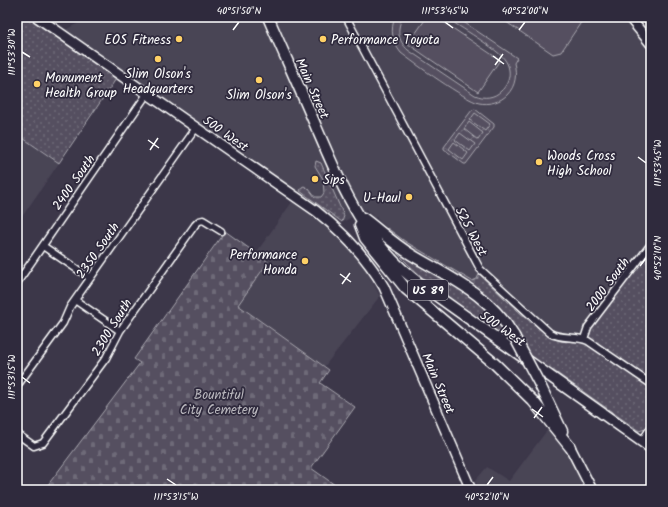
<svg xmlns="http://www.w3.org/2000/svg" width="668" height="507" viewBox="0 0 668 507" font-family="Kalam,sans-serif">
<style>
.built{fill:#494455}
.grass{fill:url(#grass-dots);stroke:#aaa8b0}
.cemetery{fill:url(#cemetery-stones);stroke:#aaa8b0}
.park{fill:url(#park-crowns);stroke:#aaa8b0}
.pitch{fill:#555060;stroke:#aaa8b0}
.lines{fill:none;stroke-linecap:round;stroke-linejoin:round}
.street-casing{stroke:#fff;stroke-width:9}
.secondary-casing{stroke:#fff;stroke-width:12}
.primary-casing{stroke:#fff;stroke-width:13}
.street{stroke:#2f2a3d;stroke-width:6}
.secondary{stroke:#2f2a3d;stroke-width:9}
.primary{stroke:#2f2a3d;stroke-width:10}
.primary-bridge-casing{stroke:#fff;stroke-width:13;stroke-linecap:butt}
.primary-bridge{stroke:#2f2a3d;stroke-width:10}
.ticks{fill:none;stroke:#fff;stroke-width:1.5}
.poi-dot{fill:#ffd166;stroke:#2f2a3d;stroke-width:1.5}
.labels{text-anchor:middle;stroke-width:3.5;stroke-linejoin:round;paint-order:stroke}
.shield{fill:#2f2a3d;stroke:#c1bfc5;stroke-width:1}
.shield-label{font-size:12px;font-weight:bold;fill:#fff}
.poi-label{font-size:13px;fill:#fff;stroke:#2f2a3d;text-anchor:start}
.street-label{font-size:13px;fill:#fff;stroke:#2f2a3d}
.park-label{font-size:13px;fill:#bbb9bf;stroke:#2f2a3d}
.neatline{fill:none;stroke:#fff;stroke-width:1.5}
.ticks-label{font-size:10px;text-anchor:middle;fill:#fff}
</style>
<defs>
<pattern id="grass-dots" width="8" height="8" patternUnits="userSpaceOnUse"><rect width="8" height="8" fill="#555060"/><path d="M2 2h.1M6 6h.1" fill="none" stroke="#6e6a78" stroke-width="1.8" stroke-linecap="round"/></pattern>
<pattern id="cemetery-stones" width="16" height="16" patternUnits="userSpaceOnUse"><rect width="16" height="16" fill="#555060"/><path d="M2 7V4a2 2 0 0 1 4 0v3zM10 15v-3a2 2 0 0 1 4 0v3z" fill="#6e6a78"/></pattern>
<pattern id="park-crowns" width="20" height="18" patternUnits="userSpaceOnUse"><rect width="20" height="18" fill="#555060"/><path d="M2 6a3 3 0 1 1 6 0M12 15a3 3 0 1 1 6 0" fill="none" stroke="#6e6a78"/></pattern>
</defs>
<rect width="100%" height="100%" fill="#3c3749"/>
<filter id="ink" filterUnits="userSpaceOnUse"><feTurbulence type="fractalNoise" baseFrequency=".025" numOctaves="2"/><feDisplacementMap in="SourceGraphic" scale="8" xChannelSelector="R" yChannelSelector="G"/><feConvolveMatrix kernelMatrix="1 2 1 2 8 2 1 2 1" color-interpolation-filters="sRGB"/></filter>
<g filter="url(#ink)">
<path class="built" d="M90,17h533l28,34v186l-67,89 -3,8 -23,-2 -6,-3 -18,-16 -49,-45 -118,-220 -6,7 118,219 -2,5 -5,2 -66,-39 -19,-14 -11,-11 -2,1 -7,-9 -26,14 -42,-31 -234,-162z
M17,134l42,29 -42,61z
M292,202l34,24 20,18 20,26 14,26 -56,71 -87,-62 31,-43 -12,-9z
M548,429l26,34 13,27h-108l-4,-9 12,-14 22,14z"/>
<path class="grass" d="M17,17h10l89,62 -57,84 -42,-29z
M634,17h13l4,5v17z
M316,161l5,2 23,53 -2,6 -42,-31 2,-4 2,-1 5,3 6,8h6l3,-4 -1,-14 -8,-13z
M387,228l19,14 66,39 5,-2 2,-5c16,15 62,62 81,67 11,2 19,-2 28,-9l63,-84v172l-6,9 -6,2 -85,-60c-26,-4 -38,-44 -54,-62 -14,-15 -33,-25 -50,-35 -22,-14 -44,-28 -65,-44z
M399,251l66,39 25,18 22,32 -2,3c-39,-28 -80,-55 -113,-90z"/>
<path class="cemetery" d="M225,231l43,31 -30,43 91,65 -9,13 35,24 -44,61 31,22h-298l96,-127 -6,-4z"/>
<path class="park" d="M475,109l19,15v3l-28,37h-2l-20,-15v-2l28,-37z"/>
<path class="pitch" d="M395,17h8c-7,12 -5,24 5,33l67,45c9,4 19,3 26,-4 9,-8 11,-21 4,-31 -7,-11 -47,-34 -60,-43h11l61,41 -3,5c3,11 2,23 -7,32 -7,7 -18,10 -28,8 -14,-3 -65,-40 -78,-50 -9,-11 -11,-23 -6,-36z
M427,17h9l64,43 -22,32 -70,-48z
M499,17h90l-2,3 -3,-2 -23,34 -8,2z
M475,113l15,11 -5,7 -15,-11z
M469,122l14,11 -5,7 -14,-11z
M460,133l15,11 -5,7 -15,-11z
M454,142l14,11 -5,7 -14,-11z"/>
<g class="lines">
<defs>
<path id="street" d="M346,17l134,252 70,64c12,7 25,2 38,8l63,43
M43,246l47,32
M17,283l130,-189
M75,300l45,31
M584,339l4,-12 63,-83
M17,386l46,-63 7,-16 126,-179
M17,434l17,12 9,-3 63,-85 14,-27 75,-106 4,-4 4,-1 18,11"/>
<path id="secondary" d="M37,17l279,194c28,22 50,45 68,76l87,203
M629,17l22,27
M643,442l8,-12
M570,447l22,43"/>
<path id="primary" d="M268,17c16,37 33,74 49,112 26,60 48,114 103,155l231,164
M363,218c16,12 31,26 49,37 40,24 77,39 102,81
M360,225l5,13 41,51 89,75 38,37 37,46
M540,385l22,46"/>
</defs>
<use href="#street" class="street-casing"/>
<use href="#secondary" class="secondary-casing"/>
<use href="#primary" class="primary-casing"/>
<use href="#street" class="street"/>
<use href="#secondary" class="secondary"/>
<use href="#primary" class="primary"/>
<defs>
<path id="primary-bridge" d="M514,336l26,49"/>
</defs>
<use href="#primary-bridge" class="primary-bridge-casing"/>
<use href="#primary-bridge" class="primary-bridge"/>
</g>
</g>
<path class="ticks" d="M445,22l8,6M233,30l6,-8M519,30l6,-8M22,52l8,5M493,56l11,8M495,65l8,-11M148,140l11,8M150,150l8,-12M638,157l8,6M640,266l6,-8M340,274l11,8M342,284l8,-11M22,377l8,6M532,409l11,8M534,418l8,-11M167,479l9,6M487,485l6,-8"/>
<g class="poi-dot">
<circle cx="179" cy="39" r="4"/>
<circle cx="323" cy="39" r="4"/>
<circle cx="158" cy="59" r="4"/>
<circle cx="259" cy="80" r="4"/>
<circle cx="37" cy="84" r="4"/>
<circle cx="539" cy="162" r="4"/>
<circle cx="315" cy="179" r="4"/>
<circle cx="409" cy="197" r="4"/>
<circle cx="305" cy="261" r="4"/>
</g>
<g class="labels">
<rect class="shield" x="408" y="280" width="40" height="20" rx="3"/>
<g class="shield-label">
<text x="428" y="294">US 89</text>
</g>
<g class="poi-label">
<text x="171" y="44" text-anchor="end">EOS Fitness</text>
<text x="331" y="44">Performance Toyota</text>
<text x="158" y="78" text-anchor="middle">Slim Olson's<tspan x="158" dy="15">Headquarters</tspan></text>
<text x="45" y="82">Monument<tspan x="45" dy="15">Health Group</tspan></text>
<text x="259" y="99" text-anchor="middle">Slim Olson's</text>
<text x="547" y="160">Woods Cross<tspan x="547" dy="15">High School</tspan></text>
<text x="323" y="184">Sips</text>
<text x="401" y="202" text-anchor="end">U-Haul</text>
<text x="297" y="259" text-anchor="end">Performance<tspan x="297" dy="15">Honda</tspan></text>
</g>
<g class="street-label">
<text transform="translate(313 88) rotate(66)" y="5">Main Street</text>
<text transform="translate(226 133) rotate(35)" y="5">500 West</text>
<text transform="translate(73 182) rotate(-55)" y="5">2400 South</text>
<text transform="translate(472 231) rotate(62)" y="5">525 West</text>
<text transform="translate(97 250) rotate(-55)" y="5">2350 South</text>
<text transform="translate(607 284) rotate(-53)" y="5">2000 South</text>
<text transform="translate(111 327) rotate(-58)" y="5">2300 South</text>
<text transform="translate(503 328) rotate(35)" y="5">500 West</text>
<text transform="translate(439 383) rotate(67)" y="5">Main Street</text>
</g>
<g class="park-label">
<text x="219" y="399">Bountiful<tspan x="219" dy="15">City Cemetery</tspan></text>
</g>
</g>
<rect width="668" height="507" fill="none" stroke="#2f2a3d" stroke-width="44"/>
<rect x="22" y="22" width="624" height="463" class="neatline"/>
<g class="ticks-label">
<text x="239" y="14">40°51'50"N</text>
<text x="445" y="14">111°53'45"W</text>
<text x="525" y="14">40°52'00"N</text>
<text transform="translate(11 52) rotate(-90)" y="4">111°53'30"W</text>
<text transform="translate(657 163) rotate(-90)" y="4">111°53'45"W</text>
<text transform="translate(657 258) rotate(-90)" y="4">40°52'10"N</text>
<text transform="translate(11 377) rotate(-90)" y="4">111°53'15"W</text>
<text x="176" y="500">111°53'15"W</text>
<text x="487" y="500">40°52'10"N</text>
</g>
</svg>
